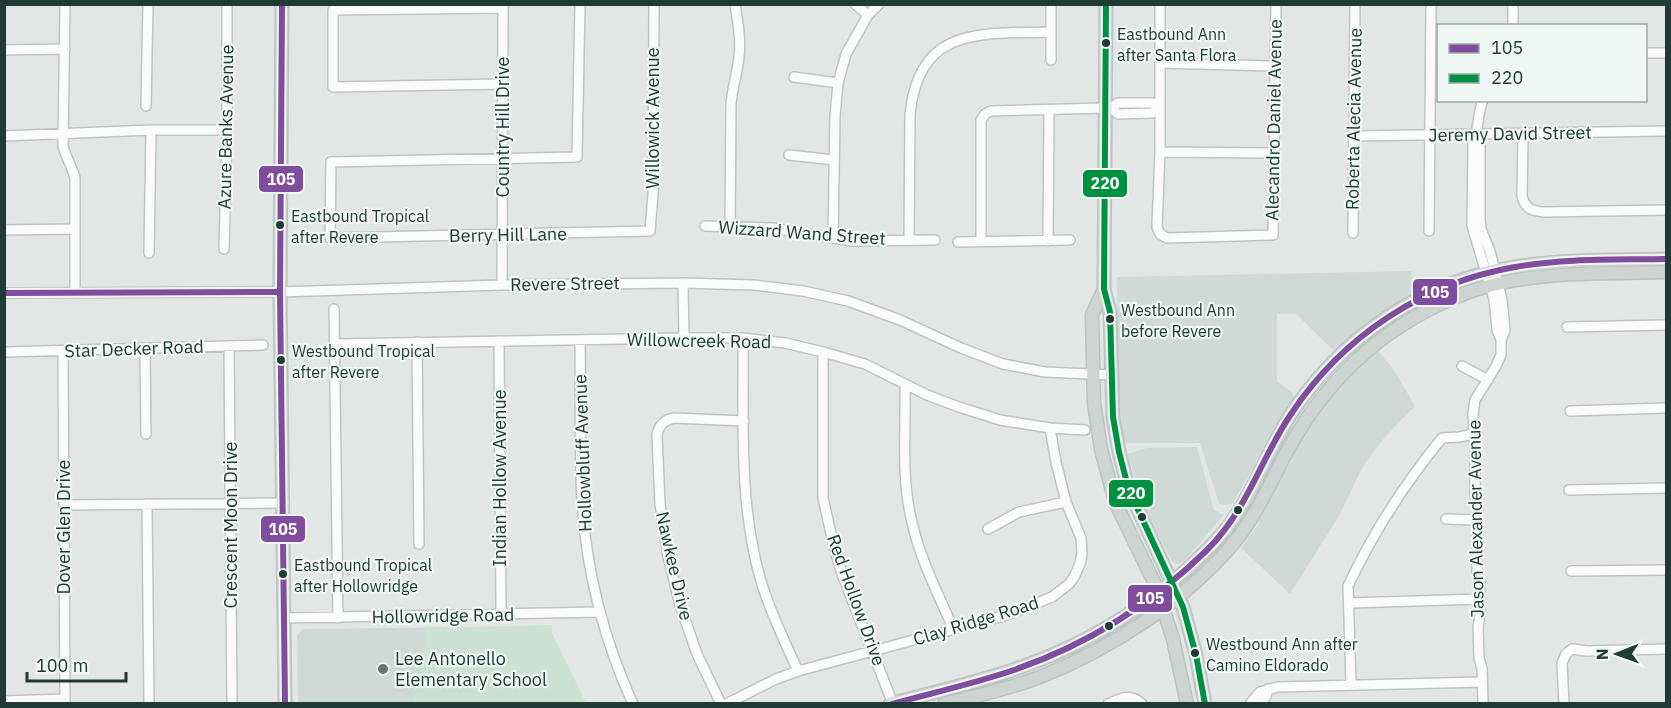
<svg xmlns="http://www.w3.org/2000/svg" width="1671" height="708" viewBox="0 0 1671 708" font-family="'IBM Plex Sans',sans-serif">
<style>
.built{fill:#cfd9d5}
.green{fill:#cbe1d3}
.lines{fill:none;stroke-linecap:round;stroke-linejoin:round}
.minor-casing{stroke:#bfc4c2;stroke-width:12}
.major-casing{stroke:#bbc4c2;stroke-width:15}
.minor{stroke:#fbfbfb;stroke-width:9}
.major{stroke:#cdd4d2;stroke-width:12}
.bus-1-casing{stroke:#eff7f4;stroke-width:10}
.bus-2-casing{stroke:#eff7f4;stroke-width:10}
.bus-1{stroke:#804c9e;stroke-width:6}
.bus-2{stroke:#009140;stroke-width:6}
.bus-dot{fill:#203a35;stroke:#eff7f4;stroke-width:2}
.poi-dot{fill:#647773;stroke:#eff7f4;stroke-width:2}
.labels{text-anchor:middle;stroke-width:4.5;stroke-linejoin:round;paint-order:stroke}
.bus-label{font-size:16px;fill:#203a35;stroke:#eff7f4;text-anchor:start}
.street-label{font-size:18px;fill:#203a35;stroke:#eff7f4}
.poi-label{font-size:18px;fill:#203a35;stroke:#eff7f4;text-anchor:start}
.line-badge{stroke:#eff7f4;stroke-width:2}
.badge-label{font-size:16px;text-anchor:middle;font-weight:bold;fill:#fff}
</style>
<rect width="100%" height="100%" fill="#e2e7e5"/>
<path class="built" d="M1411,271l1,23 -51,34 -26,24 -39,-38h-19v67l16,12v5l-60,105 -7,2 -7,-1 -19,-61h-75l-2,-4 -4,-52 -2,-110z
M1377,350l17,20 21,36 -31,32 -22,30 -23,48 -49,78 -49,-46 17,-24 2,-9 21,-38 11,-16 -1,-4 3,-6 28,-44 22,-26z
M1197,447l17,63 10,5 -41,47 -6,2 -5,-2 -27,-55 -18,-53 20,-6z
M468,627l2,76h-172l-1,-68 6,-6z"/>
<path class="green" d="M552,625v8l34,70h-172l-1,-49h12v-26z"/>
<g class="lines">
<defs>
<path id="minor" d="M65,4l-2,142c3,12 9,20 12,32v115
M580,4l-3,153 -246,5 -1,76 320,-7 3,-36 1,-191
M855,4l13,11
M1160,4v148l-3,75 3,7 7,4 106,-3 3,-231
M1513,26v-22
M4,50l61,-1
M1646,53h20
M1051,60v-56
M1160,63l115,3
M794,77l44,6
M503,84l-170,3v-77l170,-2
M1483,100c-6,14 -4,30 -10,44l-1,82 22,73 3,31 4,10
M146,106l2,-102
M1477,134l3,9v77l1,9 9,22 12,49 3,30 -4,10v15l-5,11 -21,34 -2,14 2,36v45l3,10 -1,68 3,10v33l-2,11 1,31 3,10 1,36
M1523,134l-1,62c3,13 10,15 22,16l122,-2
M4,136l147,-6h76
M1353,136l313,-5
M1160,152l114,1
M789,155l45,5
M705,226l68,2 79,13 83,-1
M730,226l1,-121c1,-16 6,-31 8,-48 2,-17 -1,-35 -4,-53
M4,230l71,-1
M1429,231l2,-227
M1353,233l2,-229
M833,237l2,-121 3,-33 8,-29 22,-39 11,-11
M909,240l1,-126c9,-89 72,-80 141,-82
M1048,241l1,-131
M958,242l112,-2
M981,242v-122l4,-6 6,-3 114,-3h6l7,6 34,-1 8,-5 -7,-5h-35l-7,5
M224,249l3,-119v-126
M149,253l2,-123
M683,283l1,55
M502,285l1,-281
M4,293l276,-1 222,-7 181,-2 71,2 49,6 45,10 52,19 61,28 42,16 42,8 67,3
M334,309l4,309
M1567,327l99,-2
M743,338c1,81 -5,165 18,243 9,31 24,61 37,90
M580,340c1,53 -1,107 2,160 4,70 22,140 51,204
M499,341l2,273
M417,342l2,202
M335,344l349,-6h59l42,5 38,9 42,12 62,31 32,12 41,13 50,8 35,2
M229,346l3,358
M145,349l1,85
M63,351l2,353
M4,352l259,-7
M823,352v146l11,49 8,27 51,130
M1462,366l26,14
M905,385c1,44 -4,90 6,133 8,39 27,76 43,112
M1570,411l96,-3
M1569,490l97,-2
M147,504l2,200
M64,505l220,-2
M1446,519l32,1
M988,529l31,-17 47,-10
M1571,571l95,-1
M1349,603l131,-4
M285,618l315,-6
M1351,684l-3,-98c25,-53 57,-103 94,-148l17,-1 15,-3
M4,701l61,-2
M721,704l-24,-50 -17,-49 -12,-49 -8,-52 -3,-69c2,-10 7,-15 17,-17l70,3
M726,704l50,-25 22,-8 209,-56 45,-18 17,-13 5,-7 6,-13 2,-10 -1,-16 -15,-36 -10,-40 -6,-34
M1108,704c13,-6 23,-11 34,0
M1250,704l10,-12 18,-5 204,-5
M1261,704l5,-8 2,-7
M1564,704l-2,-41 4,-9 6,-5 15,2 79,-2"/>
<path id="major" d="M282,4l-2,288 5,412
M1106,4l-2,285 6,23 3,105 6,35 7,27 8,22 49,106 13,48 9,49
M1104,289l-12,26 2,88 7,46 14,53 39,80 9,26 10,31 14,65
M890,704c45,-12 94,-23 137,-39 66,-24 130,-64 179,-114 11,-11 22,-23 31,-37 20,-32 34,-68 54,-100 51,-77 132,-133 224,-147 50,-8 101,-7 151,-8
M944,704c32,-8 65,-15 96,-27 72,-29 142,-74 193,-133 24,-29 39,-65 57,-98 41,-73 100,-125 179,-154 63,-22 131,-18 197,-20"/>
</defs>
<use href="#minor" class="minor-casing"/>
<use href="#major" class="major-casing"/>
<use href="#minor" class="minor"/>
<use href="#major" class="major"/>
<defs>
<path id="bus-1" d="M282,4l-2,288 5,412
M4,293l276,-1
M892,704c40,-11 80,-20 119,-33 74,-25 140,-66 196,-121 41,-41 53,-90 84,-136 52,-78 132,-131 224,-147 49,-9 101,-7 151,-8"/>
<path id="bus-2" d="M1106,4l-2,285 6,23 3,105 6,35 7,27 8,22 49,106 13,48 9,49"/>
</defs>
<use href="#bus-1" class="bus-1-casing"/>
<use href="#bus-2" class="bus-2-casing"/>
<use href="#bus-1" class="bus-1"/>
<use href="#bus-2" class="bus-2"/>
</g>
<g class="bus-dot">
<circle cx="1106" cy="43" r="5"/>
<circle cx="280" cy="225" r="5"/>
<circle cx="1110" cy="319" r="5"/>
<circle cx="281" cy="360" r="5"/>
<circle cx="1238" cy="510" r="5"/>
<circle cx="1142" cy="517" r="5"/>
<circle cx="283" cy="574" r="5"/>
<circle cx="1109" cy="626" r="5"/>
<circle cx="1195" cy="653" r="5"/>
</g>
<circle class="poi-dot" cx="383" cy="669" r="6"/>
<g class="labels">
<g class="bus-label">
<text x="1117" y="40">Eastbound Ann<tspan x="1117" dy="21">after Santa Flora</tspan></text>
<text x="291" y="222">Eastbound Tropical<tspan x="291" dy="21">after Revere</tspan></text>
<text x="1121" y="316">Westbound Ann<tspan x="1121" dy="21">before Revere</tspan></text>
<text x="292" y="357">Westbound Tropical<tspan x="292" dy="21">after Revere</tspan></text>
<text x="294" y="571">Eastbound Tropical<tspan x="294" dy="21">after Hollowridge</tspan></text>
<text x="1206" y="650">Westbound Ann after<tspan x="1206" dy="21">Camino Eldorado</tspan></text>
</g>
<g class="street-label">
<text transform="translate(653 118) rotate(-90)" y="6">Willowick Avenue</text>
<text transform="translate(1354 119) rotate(-89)" y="6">Roberta Alecia Avenue</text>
<text transform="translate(1274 120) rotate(-89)" y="6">Alecandro Daniel Avenue</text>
<text transform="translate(226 127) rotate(-89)" y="6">Azure Banks Avenue</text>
<text transform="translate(503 127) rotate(-90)" y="6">Country Hill Drive</text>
<text transform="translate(1510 134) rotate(-1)" y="6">Jeremy David Street</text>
<text transform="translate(802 233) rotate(4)" y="6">Wizzard Wand Street</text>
<text transform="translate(508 235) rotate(-1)" y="6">Berry Hill Lane</text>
<text transform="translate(565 284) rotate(-1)" y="6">Revere Street</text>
<text transform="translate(699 341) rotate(1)" y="6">Willowcreek Road</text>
<text transform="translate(134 349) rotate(-2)" y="6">Star Decker Road</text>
<text transform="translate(583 453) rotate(-92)" y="6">Hollowbluff Avenue</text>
<text transform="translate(500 478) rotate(-90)" y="6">Indian Hollow Avenue</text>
<text transform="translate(1476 519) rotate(-91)" y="6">Jason Alexander Avenue</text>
<text transform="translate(231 525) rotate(-90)" y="6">Crescent Moon Drive</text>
<text transform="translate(64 527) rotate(-90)" y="6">Dover Glen Drive</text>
<text transform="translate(674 566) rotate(77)" y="6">Nawkee Drive</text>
<text transform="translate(856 600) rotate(70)" y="6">Red Hollow Drive</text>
<text transform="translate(443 616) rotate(-1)" y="6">Hollowridge Road</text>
<text transform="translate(976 621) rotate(-17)" y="6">Clay Ridge Road</text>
</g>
<g class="poi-label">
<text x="395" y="665">Lee Antonello<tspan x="395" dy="21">Elementary School</tspan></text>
</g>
</g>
<g class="line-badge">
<rect x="258" y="165" width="46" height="28" rx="6" fill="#804c9e"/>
<rect x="1082" y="169" width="46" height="29" rx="6" fill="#009140"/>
<rect x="1412" y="278" width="46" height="28" rx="6" fill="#804c9e"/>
<rect x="1108" y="479" width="46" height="29" rx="6" fill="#009140"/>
<rect x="260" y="515" width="46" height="28" rx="6" fill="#804c9e"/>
<rect x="1127" y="584" width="46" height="29" rx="6" fill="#804c9e"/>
</g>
<g class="badge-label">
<text x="281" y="185">105</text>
<text x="1105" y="189">220</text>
<text x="1435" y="298">105</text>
<text x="1131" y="499">220</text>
<text x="283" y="535">105</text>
<text x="1150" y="604">105</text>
</g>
<rect width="1671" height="708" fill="none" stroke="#203a35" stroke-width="12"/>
<rect x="1437" y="24" width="210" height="78" fill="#eff7f4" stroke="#9caba8" stroke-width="1.5"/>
<rect x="1449" y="44" width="30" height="9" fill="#804c9e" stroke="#9caba8" stroke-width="1.5"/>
<text x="1491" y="54" font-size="18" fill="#203a35">105</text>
<rect x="1449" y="74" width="30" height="9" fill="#009140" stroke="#9caba8" stroke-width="1.5"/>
<text x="1491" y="84" font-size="18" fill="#203a35">220</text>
<g transform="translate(1617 654) rotate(269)" stroke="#eff7f4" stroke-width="4.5" paint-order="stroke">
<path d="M0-4.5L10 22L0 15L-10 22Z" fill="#203a35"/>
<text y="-9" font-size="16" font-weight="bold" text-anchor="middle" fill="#203a35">N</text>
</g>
<path d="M27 672v9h99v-9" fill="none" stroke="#203a35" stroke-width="3"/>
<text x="36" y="672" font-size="18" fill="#203a35" stroke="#eff7f4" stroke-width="4.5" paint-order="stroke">100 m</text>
</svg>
